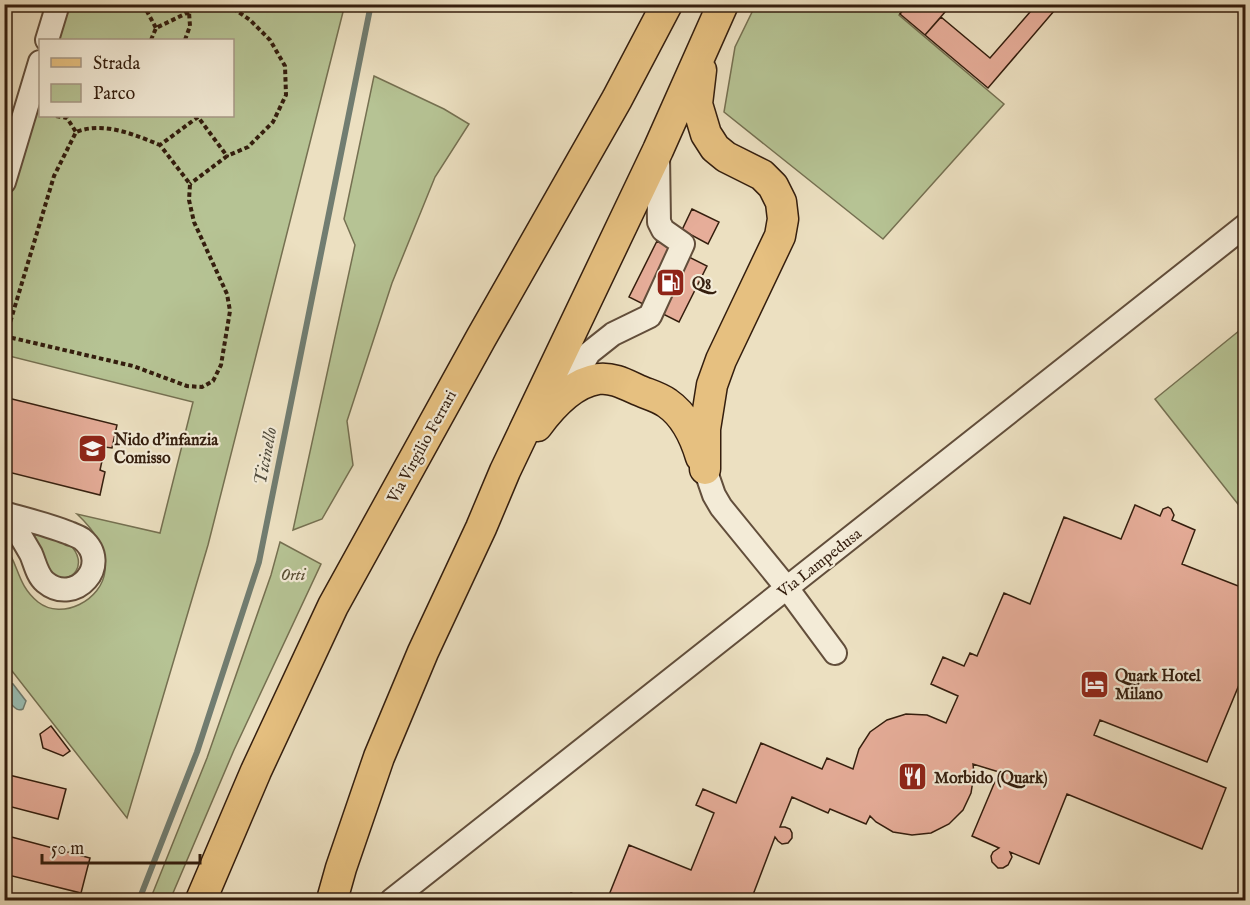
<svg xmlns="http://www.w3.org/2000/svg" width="1250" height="905" viewBox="0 0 1250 905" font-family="'IM FELL English',serif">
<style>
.green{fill:#b6c394;stroke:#757051;stroke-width:1.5}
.water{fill:#99bdb3;stroke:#717d71;stroke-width:1.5}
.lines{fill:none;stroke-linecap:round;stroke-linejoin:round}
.stream{stroke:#717d71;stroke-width:6}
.building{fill:#e6ad99;stroke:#341e0e;stroke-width:1.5}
.minor-casing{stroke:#624e3b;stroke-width:26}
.major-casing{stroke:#341e0e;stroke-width:33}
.path{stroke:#341e0e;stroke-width:4;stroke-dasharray:4.5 3;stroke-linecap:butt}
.minor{stroke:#f3ebd7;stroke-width:22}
.major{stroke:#e6c080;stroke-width:30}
.labels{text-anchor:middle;stroke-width:4.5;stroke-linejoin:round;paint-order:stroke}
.poi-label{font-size:16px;font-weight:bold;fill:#341e0e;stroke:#f3ebd7;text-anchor:start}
.street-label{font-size:16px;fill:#341e0e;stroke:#f3ebd7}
.park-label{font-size:16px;font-style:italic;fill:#5b5036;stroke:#f3ebd7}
.water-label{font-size:18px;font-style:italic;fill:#524e40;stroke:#f3ebd7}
</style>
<rect width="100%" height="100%" fill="#ece0c1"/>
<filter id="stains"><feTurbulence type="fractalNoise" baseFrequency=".00333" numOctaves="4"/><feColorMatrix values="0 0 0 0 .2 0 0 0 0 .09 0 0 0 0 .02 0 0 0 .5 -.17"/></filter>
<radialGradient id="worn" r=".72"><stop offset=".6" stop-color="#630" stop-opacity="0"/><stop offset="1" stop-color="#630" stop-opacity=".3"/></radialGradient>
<path class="green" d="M328,4l16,4 -136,537 -81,273 -122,-156v-116c14,19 12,39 33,56 24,19 64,-2 67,-31 3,-23 -13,-43 -28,-57l83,19 33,-131 -188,-47v-149l35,-119v29h192v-76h-177l11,-35z
M756,4l150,1 -7,10 105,89 -121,135 -159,-127 11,-65z
M374,76l70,33 25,15 -34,53 -43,106 -45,138 6,44 -31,54 -29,11 62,-285 -11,-26z
M1245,326v187l-90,-114z
M22,526c14,5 37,9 48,19 19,18 3,42 -19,29z
M280,542l41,22 -87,186 -64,150h-20l57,-142 64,-183z"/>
<path class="water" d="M6,682l7,2 13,17 -3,8c-8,4 -11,-7 -18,-9v-17z"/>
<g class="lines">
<path class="stream" d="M139,900l58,-148 62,-190 112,-558"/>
</g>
<path class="building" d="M908,4h44l-27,31 -25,-21z
M1037,4h23l-72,84 -63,-53 16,-18 49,41z
M692,209l27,13 -11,22 -26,-14z
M657,241l50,25 -28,56 -50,-25z
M4,397l113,28 -5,23 -7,-1 -5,23 5,2 -5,23 -96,-24z
M1135,505l25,11 3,-7 5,-2 3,2 3,6 -2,5 23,10 -13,34 64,25v79l-39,94 -107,-42 -6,15 132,53 -24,61 -135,-55 -28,70 -29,-12 2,5 -4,8 -5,3h-5l-6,-6 -1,-6 2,-4 6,-4 -27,-12 27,-64 -26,-8 1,10 -3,19 -8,17 -14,14 -18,9 -19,2 -19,-3 -17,-10 -6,-6 -4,8 -36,-15 -2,4 -36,-16 -12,30h5l5,2 2,4v5l-4,5 -6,1 -4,-3 -3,-4 -24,63h-84l-6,-2 -1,2h-53l22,-55 62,25 23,-57 -18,-8 7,-16 33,14 25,-60 61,26 5,-11 26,11 6,-20 11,-17 17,-12 19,-6 21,1 19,8 12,-27 -27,-12 12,-27 21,9 6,-13 7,3 27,-63 26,11 34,-87 57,22z
M51,726l19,25 -7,5 -20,-8 -3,-14z
M9,775l57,14 -8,30 -54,-14v-15z
M4,835l86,23 -9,35 -77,-19z
M571,893l18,7h-21z
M4,894l21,6h-21z"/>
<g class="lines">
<defs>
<path id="minor" d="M47,40l11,-36
M4,182l36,-120
M564,395l25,-42 24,-19 37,-18 33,-72 -20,-14 -4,-8 -1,-67
M705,469l9,26 7,12 66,81 48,65
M7,514c21,6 42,11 62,19 4,2 9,3 13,6 31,25 -7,68 -37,43 -8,-7 -10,-19 -14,-28 -8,-14 -16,-27 -24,-40z
M392,900l854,-675"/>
<path id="major" d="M701,70l-4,34 9,30 9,14 11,9 36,18 11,11 8,16 2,17 -3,17 -59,124 -9,25 -7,44v40
M537,426c14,-19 35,-43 61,-47 14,-2 27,5 40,11 9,4 21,7 29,13 19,13 28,34 34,54
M201,900l55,-129 77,-165 148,-268 136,-239 50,-95
M332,900l9,-32 38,-111 44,-105 58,-124 24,-57 153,-321 65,-146"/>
</defs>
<use href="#minor" class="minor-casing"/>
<use href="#major" class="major-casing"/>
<path class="path" d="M143,4l13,24
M227,4l23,16 20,20 15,26 1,29 -13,27 -25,25 -21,9
M151,40l5,-12 33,-16 -3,-8
M185,40l5,-14 -1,-14 8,-8
M56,116l11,2 9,14
M4,336l129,30 54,20 15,1 11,-6 8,-16 9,-54 -3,-17 -33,-72 -5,-22 1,-16 -30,-39 38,-28 29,39 -37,28
M6,336l48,-160 22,-44c28,-11 59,3 84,13"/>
<use href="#minor" class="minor"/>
<use href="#major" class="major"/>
</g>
<defs>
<symbol id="fuel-square" viewBox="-11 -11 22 22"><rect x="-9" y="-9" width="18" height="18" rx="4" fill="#8f2418" stroke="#f3ebd7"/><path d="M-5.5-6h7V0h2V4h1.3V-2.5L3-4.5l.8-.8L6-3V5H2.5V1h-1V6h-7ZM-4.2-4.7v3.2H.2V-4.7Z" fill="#fff"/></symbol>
<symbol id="school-square" viewBox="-11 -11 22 22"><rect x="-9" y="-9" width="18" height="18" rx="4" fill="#8f2418" stroke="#f3ebd7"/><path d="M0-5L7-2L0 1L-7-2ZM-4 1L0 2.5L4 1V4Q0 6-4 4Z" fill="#fff"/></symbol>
<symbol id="hotel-square" viewBox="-11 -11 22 22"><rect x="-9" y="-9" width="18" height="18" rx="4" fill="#8f2418" stroke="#f3ebd7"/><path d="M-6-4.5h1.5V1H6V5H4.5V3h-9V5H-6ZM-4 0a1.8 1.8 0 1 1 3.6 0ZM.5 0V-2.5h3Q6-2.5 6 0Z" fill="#fff"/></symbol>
<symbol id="restaurant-square" viewBox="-11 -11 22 22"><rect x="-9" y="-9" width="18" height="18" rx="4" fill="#8f2418" stroke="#f3ebd7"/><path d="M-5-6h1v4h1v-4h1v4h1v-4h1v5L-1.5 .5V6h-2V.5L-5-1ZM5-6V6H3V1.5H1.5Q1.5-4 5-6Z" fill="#fff"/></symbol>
</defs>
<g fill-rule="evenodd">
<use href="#fuel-square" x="654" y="266" width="33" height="33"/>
<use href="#school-square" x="76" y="432" width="33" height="33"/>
<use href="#hotel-square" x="1078" y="668" width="33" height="33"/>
<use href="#restaurant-square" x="896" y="760" width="33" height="33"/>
</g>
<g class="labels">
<g class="poi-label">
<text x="692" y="289">Q8</text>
<text x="114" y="445">Nido d'infanzia<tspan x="114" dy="18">Comisso</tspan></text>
<text x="1115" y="681">Quark Hotel<tspan x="1115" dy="18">Milano</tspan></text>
<text x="934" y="783">Morbido (Quark)</text>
</g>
<g class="street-label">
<text transform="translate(421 446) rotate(-61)" y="6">Via Virgilio Ferrari</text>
<text transform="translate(819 562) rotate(-38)" y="6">Via Lampedusa</text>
</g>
<g class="park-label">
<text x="293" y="580">Orti</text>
</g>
<g class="water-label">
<text transform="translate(265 456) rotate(-79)" y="6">Ticinello</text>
</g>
</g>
<rect width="1250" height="905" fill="none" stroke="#ece0c1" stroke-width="24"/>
<rect x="6" y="6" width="1238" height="893" fill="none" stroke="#341e0e" stroke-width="3"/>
<rect x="12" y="12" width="1226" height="881" fill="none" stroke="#341e0e" stroke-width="1.5"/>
<rect x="39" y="39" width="195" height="78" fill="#f3ebd7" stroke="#a79987" stroke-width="1.5"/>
<rect x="51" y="58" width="30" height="9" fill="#e6c080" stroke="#a79987" stroke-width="1.5"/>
<text x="93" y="69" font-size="18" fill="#341e0e">Strada</text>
<rect x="51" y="84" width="30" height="18" fill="#b6c394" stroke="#a79987" stroke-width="1.5"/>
<text x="93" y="99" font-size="18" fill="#341e0e">Parco</text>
<path d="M42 854v9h158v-9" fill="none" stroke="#341e0e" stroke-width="3"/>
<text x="51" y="854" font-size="18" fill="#341e0e" stroke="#f3ebd7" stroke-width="4.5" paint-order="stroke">50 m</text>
<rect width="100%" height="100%" filter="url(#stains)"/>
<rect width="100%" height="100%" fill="url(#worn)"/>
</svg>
